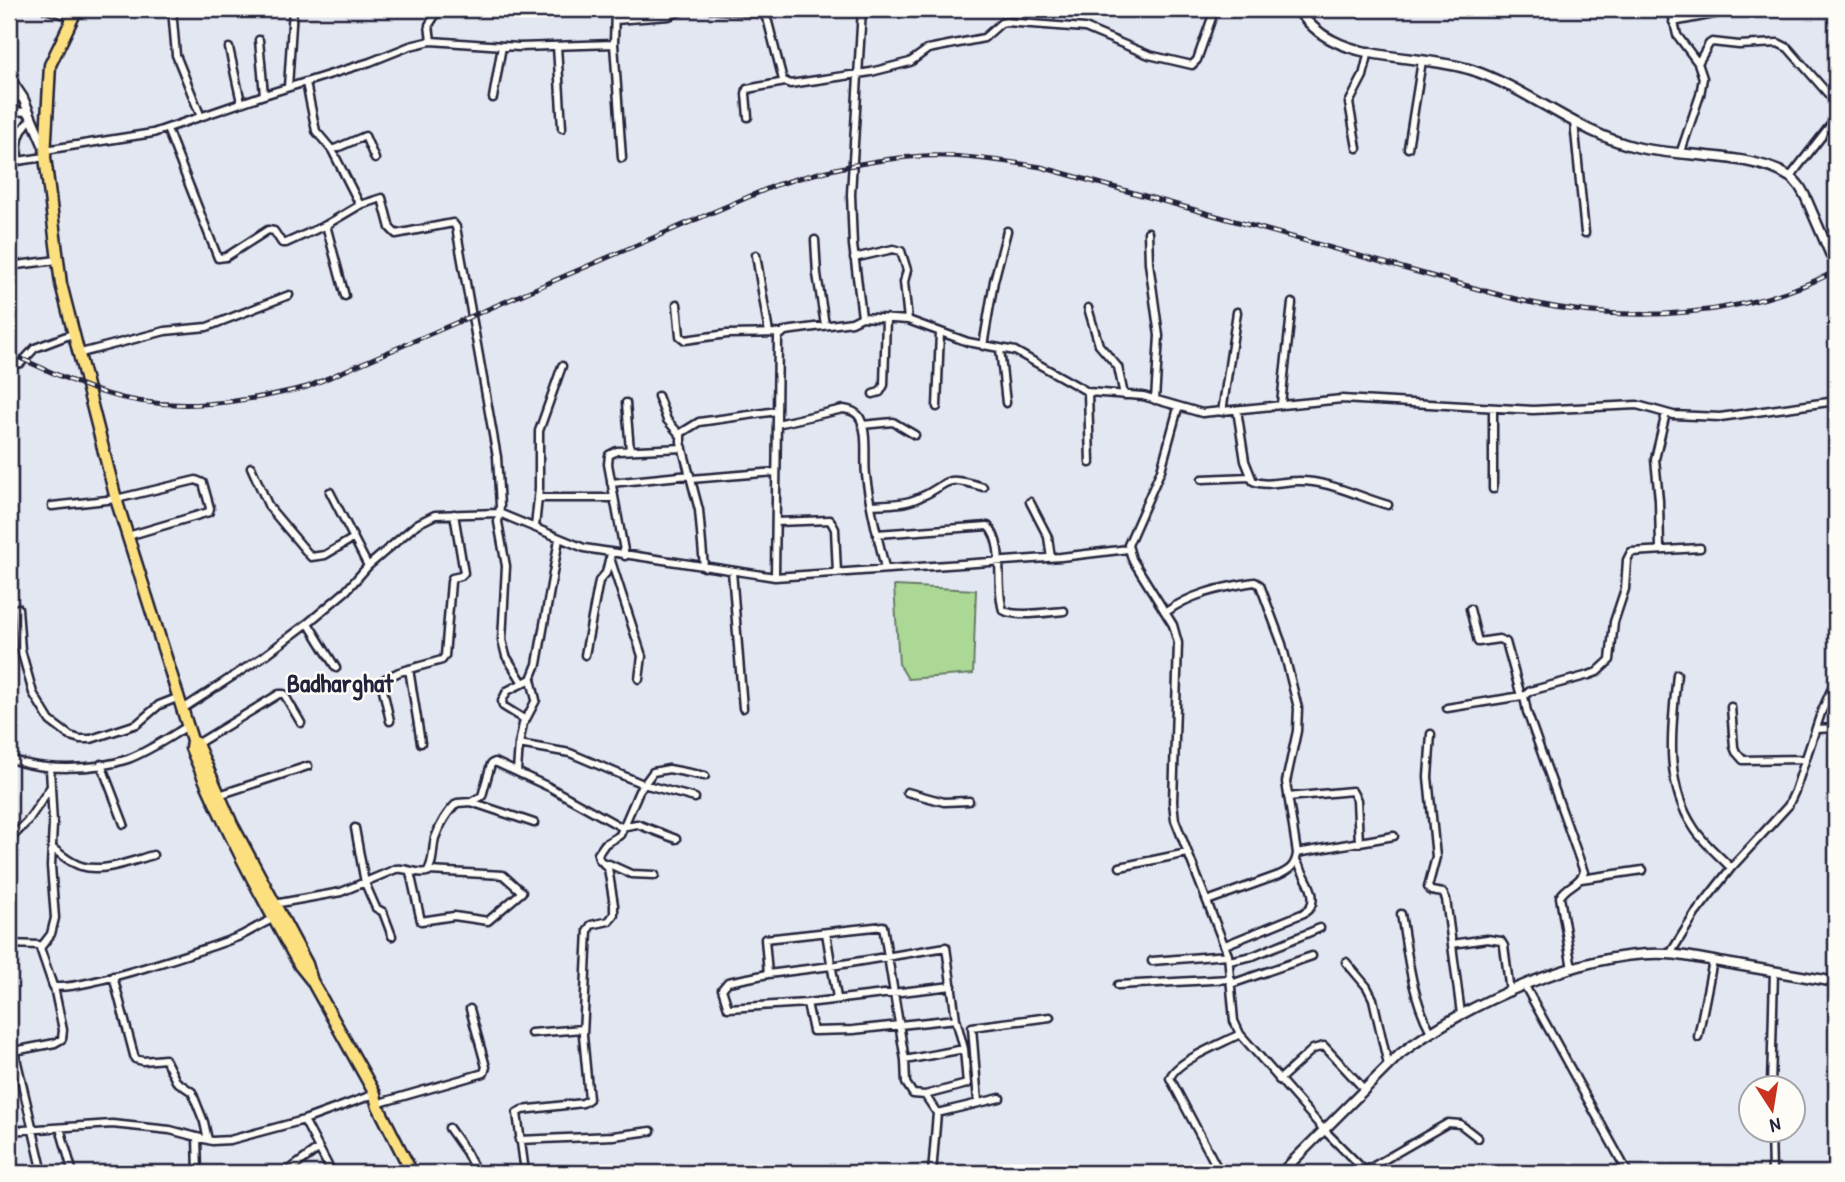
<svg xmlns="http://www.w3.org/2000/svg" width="1845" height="1182" viewBox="0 0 1845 1182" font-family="'Patrick Hand',sans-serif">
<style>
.pitch{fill:#acd896;stroke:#677d68;stroke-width:2}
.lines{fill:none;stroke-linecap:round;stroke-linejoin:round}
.minor-casing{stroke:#22223b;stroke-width:11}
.tertiary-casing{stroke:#22223b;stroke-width:13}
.primary-casing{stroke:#22223b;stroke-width:15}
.minor{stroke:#fdfcf7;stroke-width:6}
.tertiary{stroke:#fdfcf7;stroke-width:8}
.primary{stroke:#fce080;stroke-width:10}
.rail-casing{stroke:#22223b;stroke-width:5}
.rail{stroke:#fdfcf7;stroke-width:2.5;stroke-dasharray:8;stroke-linecap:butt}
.labels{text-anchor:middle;stroke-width:5;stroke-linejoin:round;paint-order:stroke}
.district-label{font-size:26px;font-weight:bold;fill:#22223b;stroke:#fdfcf7}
</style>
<rect width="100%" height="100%" fill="#e3e7f1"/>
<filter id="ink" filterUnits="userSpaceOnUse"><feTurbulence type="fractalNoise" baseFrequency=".0143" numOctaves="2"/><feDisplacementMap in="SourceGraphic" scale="14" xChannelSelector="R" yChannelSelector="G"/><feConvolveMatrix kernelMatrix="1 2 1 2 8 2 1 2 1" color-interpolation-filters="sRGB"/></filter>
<g filter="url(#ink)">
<path class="pitch" d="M894,586l82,4 -3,84 -65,5 -9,-15z"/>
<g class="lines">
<defs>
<path id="minor" d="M45,9l28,8
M172,9l4,46 25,62
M615,9l-1,35 8,114
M710,9l53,4 5,9 15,58 7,4 81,-12 39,-10 18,-13 56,-11 17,-15 5,-1 79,6 64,27 43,10 5,-5 18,-51
M1671,9l6,26 21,28 5,15 -3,17 -20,59
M615,20l54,-4 16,-7
M1673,22l67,-13
M259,40l5,55
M431,41l-2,-16 10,-16
M557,46l5,82
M229,48l12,54
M1698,63l11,-19 3,-2 27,3 39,-2 10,5 48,55
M288,87l5,-78
M9,97l14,1
M493,98l9,-52
M9,111l20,1
M748,117l-2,-23 1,-5 38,-7
M1574,122l11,111
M9,128l12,1
M167,129l51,129 8,-1 42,-27 6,1 8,12h4l40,-18 34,-20 -28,-55 -16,-19 -10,-48
M1357,148l-8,-45 14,-27 6,-25
M1408,148l14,-87
M45,150l108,-17 111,-38 106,-33 40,-16 21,-5 88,6 95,-3
M332,150l33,-14 10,23
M9,160l9,1 27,-4
M18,161c-1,-19 0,-29 14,-43
M1790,177l46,-59
M360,205l22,-7 8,30 6,6 57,-11 3,4 41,230 3,49 -2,16 8,44 -4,74 4,16 17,27
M326,225l19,71
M1148,232l1,31 10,73 -4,64
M815,240l2,34 8,51
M756,255l13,78
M854,258l39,-9 8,2 6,19 -3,12 4,38
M9,266l48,-6
M677,304l3,32 5,4 42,-6 54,-1
M1088,308l11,37 19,22 6,28
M862,317l46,3 60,22 47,9 73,41 55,4 59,17 140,-14 191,11 104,-5 36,10 47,2 116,-16
M983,346l11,-65 13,-50
M1000,349l6,54
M77,354l88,-23 42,-4 82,-32
M9,365l12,-2 14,-15 37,-14
M1088,392l2,71
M873,394l7,-2 4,-7 2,-67
M658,396l9,24 14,16
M626,403l4,47
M1281,404l11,-101
M937,407l3,-75
M1178,408l-17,62 -33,75 4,14 41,66 5,18 -5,159 2,18 53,135 6,66 6,13 84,96 43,43
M1493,408v81
M1237,410l8,51 8,20c13,6 30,0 44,0 31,-1 62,16 91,24
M1222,412l15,-100
M777,424l66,-15c8,1 15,3 18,11 7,16 3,38 5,55 3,31 12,62 19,93
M862,425l31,-3 22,13
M251,467l18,40 42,50 14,-2 27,-16
M691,479l85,-7
M1202,479l48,-2
M611,483l79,-8
M330,492l38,74
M538,498h76
M1030,502l18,35 3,21
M871,505c14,-1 31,0 45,-6 36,-14 22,-26 67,-12
M52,506l64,-7 80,-19 7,3 7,25 -1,4 -81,24
M776,522l54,-2 5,9 2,44
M535,527l4,-39v-57l23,-65
M877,534l111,-8c18,19 7,60 15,84 12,8 46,2 61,1
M1660,549l-1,-49 -4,-41 11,-46
M611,553l-1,5 32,98 -3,23
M625,556l-17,-92 1,-9 8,-4 66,-3
M704,567l-5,-57 -18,-68v-9l18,-11 78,-11
M732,571l11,137
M775,577l3,-240 7,-6 67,-9 10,-5 -9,-72 -2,-51 11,-185
M18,608l3,42 12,43 17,28 20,15 10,3h11l46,-15 22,-19 18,-7
M1470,609l8,33 21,-3 7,3 15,54
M1166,612c25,-18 53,-24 82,-29l7,-1 5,3 22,59 16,64 -1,23 -11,51 11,71c-1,12 -7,17 -18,22l-72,26
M308,623l28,45
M585,655l14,-74 7,-8 3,-13
M409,669l12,74
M1677,674c-5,52 -14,108 17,154 9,15 25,27 37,40
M1731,707l3,40 2,5 7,8 63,-1
M1447,708l75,-12
M181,710l83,-54 44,-33 38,-32 22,-25 49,-42 18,-9 64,-2 85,35 191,29 286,-20 67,-8
M390,721l-8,-36 3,-6 14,-7 43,-12 3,-4 6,-74 1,-4 9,-2 3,-3 -10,-59
M525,721l11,-21 -5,-21
M1816,729l20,-1
M1431,734l-3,43 8,80 -8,30 3,4 12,2 3,6 15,115
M197,744l82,-50h5l17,29
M519,744l51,9 73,31 52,14
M9,758c30,14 88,12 119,1 21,-8 40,-21 58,-32
M101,764l23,60
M517,771l2,-27 5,-25 -21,-13 -1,-5 5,-10 24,-12 6,-15 22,-125
M907,792l37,10 25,-1
M219,795l89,-29
M1288,797l64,-6 5,9 2,43
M471,802l63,21
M355,828l10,55 11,25 7,4 9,24
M9,840l18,-18 23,-34
M52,848c9,6 18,15 29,18 22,7 50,-5 72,-11
M1297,853l97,-17
M604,864h5l22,10 24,1
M1120,867l67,-14
M410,872l11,49 33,-5 34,5 34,-29 -19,-17 -74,-4
M1581,879l62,-9
M274,904l67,-12 55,-23c11,-2 19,6 31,3 7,-9 5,-22 8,-34 4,-12 13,-27 22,-35l14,-1 11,-6 9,-32 4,-2 54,25 72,40 16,-3 39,15
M1401,914c7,40 10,82 30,118
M826,933l11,65
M9,944l30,1 14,41c18,8 161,-39 187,-50 11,-5 21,-12 33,-17
M1452,944l35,-5 14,2 3,5 6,46
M1225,945l79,-32c20,-12 0,-37 -8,-53
M41,947l10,-13 4,-16 -4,-52 2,-42 -3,-56
M1670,954l25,-40 36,-46 57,-62 7,-15 26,-78 15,-34
M1152,961l76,-6
M1229,961l24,-5 67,-28
M1346,962l21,25 6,12 15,66
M1572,969l-12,-72c7,-12 19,-12 24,-25l-57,-160 -3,-16 6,-5 59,-16 8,-3 13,-12 4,-38 11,-33 2,-29 4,-8 69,-4
M768,974l63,-8 115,-19 10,72 8,30 3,35 -42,11 -12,-1 -7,-11 -1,-23
M113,976l22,83 8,2 22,-2 11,22 16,11 12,30 4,18
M1231,984l81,-28
M1118,985l113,-6
M952,986l-145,17 6,28 40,-1 103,-11
M1525,986l103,187
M807,1003l-79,5 -6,-19 6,-7 40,-8 -3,-35 118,-13 22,134 59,-11
M9,1028l34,145
M531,1033l52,-4
M1698,1037l15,-76
M14,1051l41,-8 7,-4 1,-9 -9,-43
M1279,1080l34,-31 11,-3 40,43
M1771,1088l3,-117
M925,1095l12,18
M383,1102l101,-29 2,-6 -16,-58
M978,1102l-6,-75 78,-10
M304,1120l28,53
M60,1128l13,45
M449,1128l17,24 11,21
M1771,1130l1,43
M9,1131l103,-7 58,6 42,11 18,-1 74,-20 71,-26
M197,1137l1,36
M519,1140l94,-4 38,-5
M1365,1171l83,-48 12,1 18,14
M525,1172l-8,-59 5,-3 61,-7 6,-4 -6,-64 5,-105 3,-5 18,-4 5,-7v-9l-6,-37 -9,-9 -1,-5 7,-10 15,-9 19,-44 14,-19 16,-3 36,7
M285,1173l33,-24
M514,1173l29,-2 46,2
M932,1173l5,-60 63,-15
M1220,1173l-50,-95c6,-17 53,-35 70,-44
M1520,1173l3,-2"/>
<path id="tertiary" d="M1296,9c11,12 21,24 36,31 39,21 97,16 140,30 59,20 106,64 168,78 43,9 114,5 150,29 8,5 12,13 16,21l30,69
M9,77l14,21 22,51
M1281,1173l119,-119c64,-50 185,-104 267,-100 19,1 39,6 58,9 37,6 74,13 111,19"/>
<path id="primary" d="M77,9l-27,56 -5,92 16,127 55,215 76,241 -1,8c31,76 69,147 109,218l12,15
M192,740l5,4 35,80 75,140 5,17 63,113 2,10 35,69"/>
</defs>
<use href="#minor" class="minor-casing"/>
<use href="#tertiary" class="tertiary-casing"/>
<use href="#primary" class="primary-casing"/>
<use href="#minor" class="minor"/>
<use href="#tertiary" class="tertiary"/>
<use href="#primary" class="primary"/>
<defs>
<path id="rail" d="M9,353c31,14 62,29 95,40 67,21 137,10 203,-6l469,-202c48,-15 97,-26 147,-29 36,-2 82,5 118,11l430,120c21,6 42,12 62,16 99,21 213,14 303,-32"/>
</defs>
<use href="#rail" class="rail-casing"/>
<use href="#rail" class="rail"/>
</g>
</g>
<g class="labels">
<g class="district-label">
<text x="340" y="692">Badharghat</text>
</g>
</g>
<rect width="1845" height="1182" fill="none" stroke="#fdfcf7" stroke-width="35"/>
<rect x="18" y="18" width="1810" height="1147" fill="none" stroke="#22223b" stroke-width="2.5" filter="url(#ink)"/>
<g transform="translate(1772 1109) rotate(168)"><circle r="33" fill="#fdfcf7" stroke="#a5a5ac" stroke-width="2"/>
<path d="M0-5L12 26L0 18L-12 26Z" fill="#c8321e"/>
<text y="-10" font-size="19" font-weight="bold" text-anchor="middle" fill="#22223b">N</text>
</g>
</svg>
